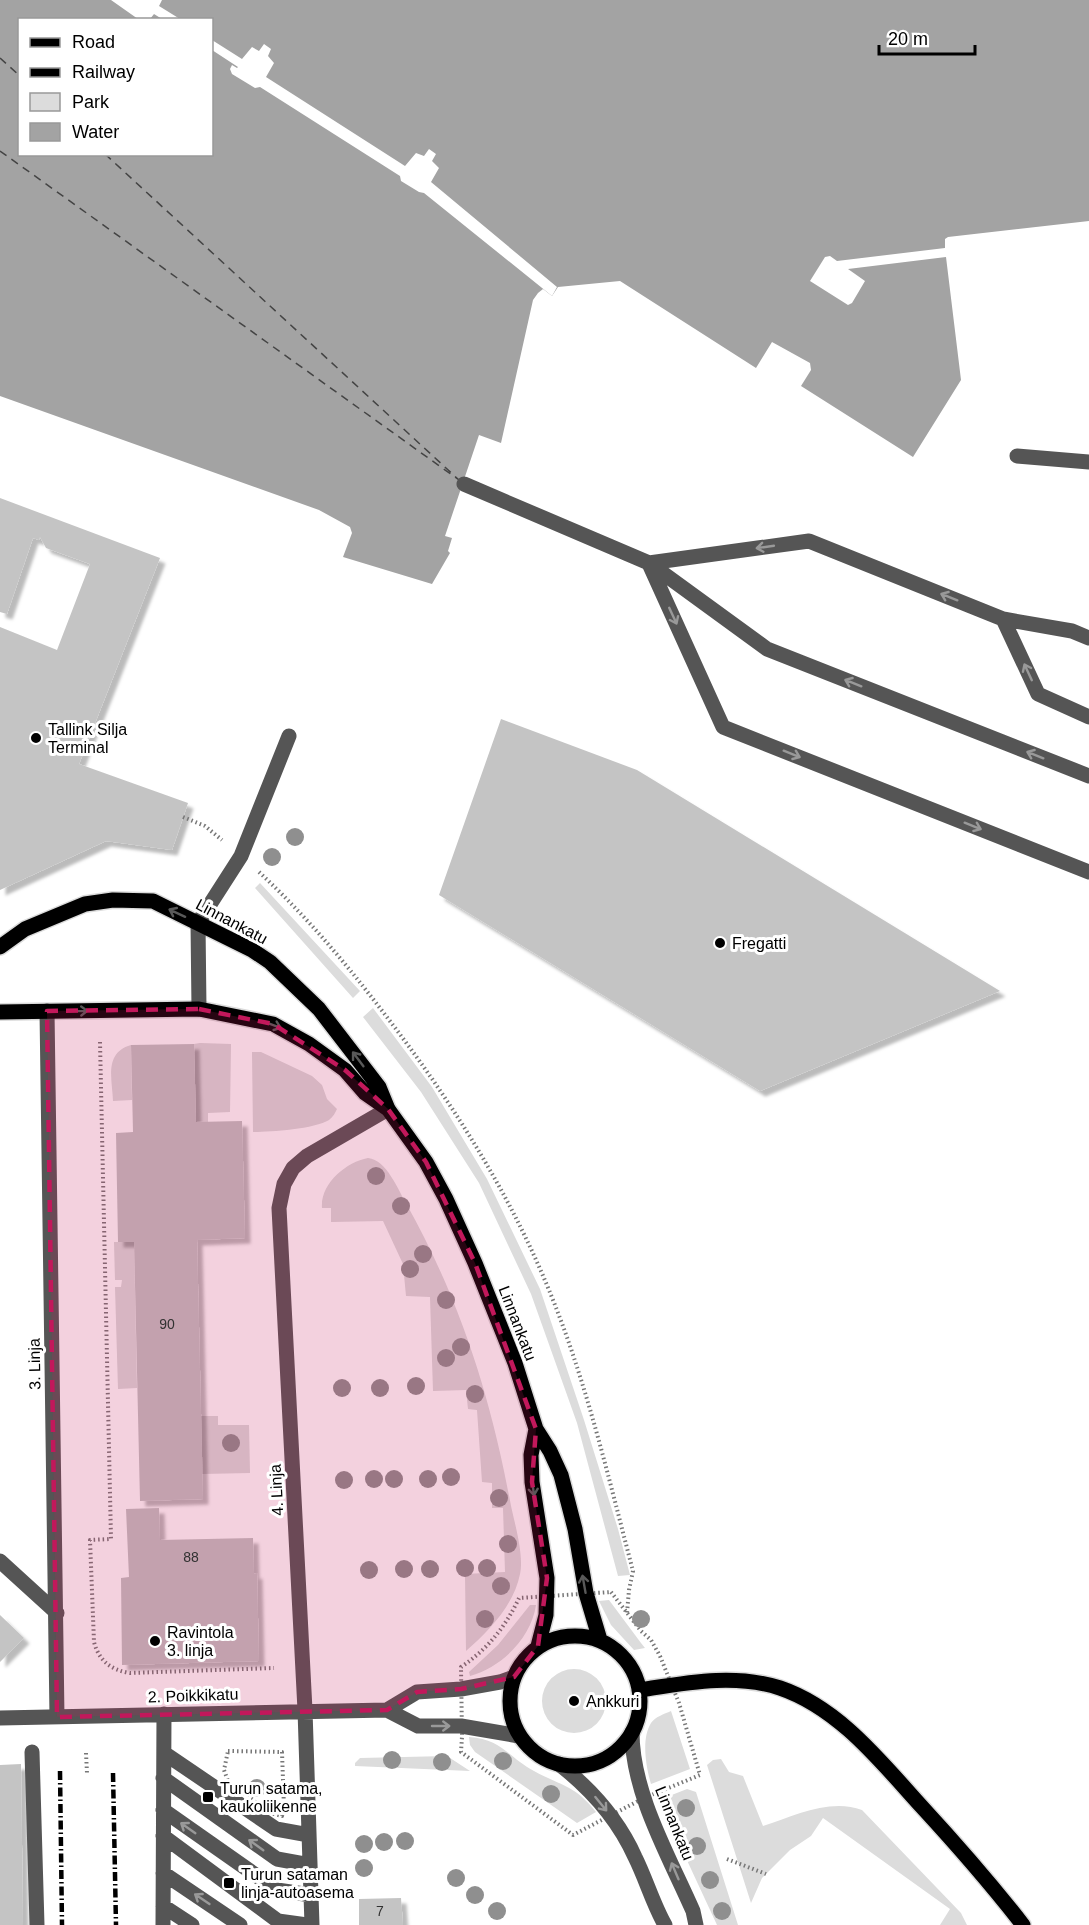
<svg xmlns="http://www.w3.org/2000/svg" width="1089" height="1925" viewBox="0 0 1089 1925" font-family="Helvetica,sans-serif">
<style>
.green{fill:#dcdcdc}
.water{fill:#a3a3a3;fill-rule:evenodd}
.pier{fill:#fff}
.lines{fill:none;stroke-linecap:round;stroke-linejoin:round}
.ferry{stroke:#444;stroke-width:1.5;stroke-dasharray:8 6;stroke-linecap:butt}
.building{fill:#c4c4c4;filter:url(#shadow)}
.major-casing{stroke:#dbdbdb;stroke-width:18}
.path{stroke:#777;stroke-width:4;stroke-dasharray:1.5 3;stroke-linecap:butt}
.minor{stroke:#555;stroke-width:15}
.major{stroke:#000;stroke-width:15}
.rail{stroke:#000;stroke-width:4.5;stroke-dasharray:9 3 1.5 3;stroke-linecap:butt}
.tree{fill:#8f8f8f}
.oneway{stroke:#999}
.oneway2{stroke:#595959}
.marked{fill:#c2185b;fill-opacity:0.2;stroke:#c2185b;stroke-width:4.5;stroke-dasharray:12 8;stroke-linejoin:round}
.poi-dot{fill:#000;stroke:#fff;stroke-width:2}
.labels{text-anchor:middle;stroke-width:6;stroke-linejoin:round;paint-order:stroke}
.number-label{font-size:14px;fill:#313131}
.poi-label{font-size:16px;fill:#000;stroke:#fff;text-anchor:start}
.street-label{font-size:16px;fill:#000;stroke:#fff}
</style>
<defs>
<filter id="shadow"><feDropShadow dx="5.5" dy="5.5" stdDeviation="1.5" flood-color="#0004"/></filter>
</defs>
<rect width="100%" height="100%" fill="#fff"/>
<path class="green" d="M260,883l100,108 -7,7 -98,-110z
M373,1008l59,79 55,92 53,110 44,131 34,109 12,46 -12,1 -41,-153 -46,-129 -52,-111 -58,-91 -58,-75z
M200,1043l31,1 -1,68 -22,1v9h-12l-2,-78z
M131,1045l1,55 -19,1c-1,-23 -9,-48 18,-56z
M252,1052h9l51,24 10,9 5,14 10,10c-2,4 -4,8 -8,11 -14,9 -60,12 -76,12z
M368,1158c19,2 30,32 39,47 54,97 84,193 104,301 4,19 13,49 9,68 -6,31 -31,57 -54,77l-1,-77 40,-2 -2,-64h-11v-25l-10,-1 -5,-72 -9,-1 -2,-19 -33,1 -3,-94 -24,-1 -3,-32 -20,-43 -52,1v-14h-9c-2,-24 24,-46 46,-50z
M114,1242h20l3,146 -19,1 -3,-102h6l1,-7h-7z
M201,1416h17v9h31l1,48 -48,1z
M609,1600l32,43 4,5 -11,2 -23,-25 -12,-24z
M530,1605h6c-5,33 -34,62 -66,71l-1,-4 29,-27z
M542 1701a32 32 0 1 1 64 0a32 32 0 1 1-64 0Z
M671,1711l19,58 -39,15c-5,-17 -10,-45 0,-61 4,-6 13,-9 20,-12z
M469,1737c33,2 39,20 65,34 27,15 41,14 62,41l-19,11 -102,-71 -5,-7z
M447,1756l23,15 -115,-5v-3l5,-5z
M721,1759l8,13 14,4 20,50c31,-10 67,-28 99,-16l99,103 6,12h-27l10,-16 -127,-91 -12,18 -21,14 -28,28 -11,25 -44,-138 6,-5z
M687,1789l9,3 42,133h-21l-58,-125z"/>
<path class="water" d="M0,0h1089v221l-141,16 -3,2v9l-108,13 -7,-5 -5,1 -15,24 38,24 4,-2 13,-22 -17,-12 98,-12 15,123 -48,77 -112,-71 10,-16 -1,-7 -38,-21 -16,26 -136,-87 -62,6 -6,9 -9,-7 -5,4 -5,7 -32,143 -22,-8 -34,101 7,2 -4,13 2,2 -18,31 -89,-27 9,-24 -2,-6 -31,-17 -319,-114zM20,20h192v134h-192z"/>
<path class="pier" d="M111,0h51l-3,6 21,13h-18l-8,-5 -4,5h-12z
M212,40l30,19 10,-12 7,4 5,-7 7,5 -3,7 6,7 -8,14 139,89 11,-13 8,3 5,-7 7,5 -4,7 7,7 -8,14 126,105 -5,9 -128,-103 -5,-1 -18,-11 -1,-5 -140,-89 -5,1 -23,-14 -2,-5 2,-4 5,3 1,-1 -26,-17z"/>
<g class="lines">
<path class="ferry" d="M0,58l20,18
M0,151l459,329
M105,154l354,326"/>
</g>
<path class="building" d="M0,498l160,60 -81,206 109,39 -16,47 -66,-9 -106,49v-263l57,23 33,-86 -44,-16 -6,-11 -1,3 -6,-2 -26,76 -7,-2z
M501,719l136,51 363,221 -240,100 -321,-196z
M194,1044l2,78 46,-1 3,117 -48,2 6,259 -63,2 -6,-259h-16l-2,-109 17,-1 -2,-87z
M159,1508l1,32 93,-2 1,36 3,-1 2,88 -137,4 -1,-87 8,-1 -3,-68z
M0,1615l24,23 -24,24z
M21,1764l2,161h-23v-160z
M401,1898l2,27h-44v-26z"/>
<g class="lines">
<defs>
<path id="major" d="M0,947l25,-18 60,-25 28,-4 40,1 99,49 18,12 49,47 60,78 9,22 38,53 20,37 29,64 40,100 21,66 14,22 11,24 14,54 11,64 14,47
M0,1012l199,-3 74,15 36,20 36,26 20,23 23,16
M536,1429l-5,26 1,27 15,96 -1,37 -8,31
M510 1701a65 65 0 1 1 130 0a65 65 0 1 1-130 0Z
M639,1690c46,-7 95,-17 141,-2 59,20 101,74 142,119 35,38 69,77 101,118"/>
</defs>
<use href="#major" class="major-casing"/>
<path class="path" d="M183,817l22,9 17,14
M259,872c46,43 86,90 124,140 68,88 129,184 170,288 35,88 56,180 80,271l-4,19 -2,23
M100,1042l11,497 -21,1 4,102c5,19 17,28 36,31l144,-5
M611,1592l30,39 10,9 9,16 19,47 21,72 -56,23 -71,37 -112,-83 1,-15 -1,-70c27,-18 45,-41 58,-69z
M228,1751l54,1 2,56 -2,8 -12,-3 -42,-32 -4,-11z
M86,1753l1,20
M727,1859l39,15"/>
<path class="minor" d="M1017,456l72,6
M464,484l185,79 118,86 322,127
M649,563l160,-22 194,78 69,12 17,7
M650,566l73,161 366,145
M1003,619l35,75 51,23
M199,1009l-1,-86 43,-67 48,-120
M47,1011l10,706
M0,1561l57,52
M387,1710l30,-18 44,-3 39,-7 14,-5
M0,1718l387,-8 31,16h43l58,10
M632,1732c0,61 37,124 61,179l3,14
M32,1752l5,173
M164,1753l112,76 33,6
M559,1764c32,25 59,55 76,93 11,22 18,47 30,68
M163,1778l114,81 33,6
M163,1810l114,80 34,5
M163,1836l115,85 29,4
M163,1873l77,52
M163,1906l29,19
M163,1925l1,-211
M312,1925l-7,-215 -26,-502 5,-24 9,-16 14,-12 81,-47"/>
<use href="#major" class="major"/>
<path class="rail" d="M60,1771l2,154
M113,1773l3,152"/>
</g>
<g class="tree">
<circle cx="295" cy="837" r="9"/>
<circle cx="272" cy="857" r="9"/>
<circle cx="376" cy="1176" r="9"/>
<circle cx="401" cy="1206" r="9"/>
<circle cx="423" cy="1254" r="9"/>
<circle cx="410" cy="1269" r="9"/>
<circle cx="446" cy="1300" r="9"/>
<circle cx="461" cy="1347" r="9"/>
<circle cx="446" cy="1358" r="9"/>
<circle cx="416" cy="1386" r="9"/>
<circle cx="342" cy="1388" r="9"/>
<circle cx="380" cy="1388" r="9"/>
<circle cx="475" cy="1394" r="9"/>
<circle cx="231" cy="1443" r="9"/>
<circle cx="451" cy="1477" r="9"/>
<circle cx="374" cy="1479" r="9"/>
<circle cx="394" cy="1479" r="9"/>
<circle cx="428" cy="1479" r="9"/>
<circle cx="344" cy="1480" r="9"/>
<circle cx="499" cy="1498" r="9"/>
<circle cx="508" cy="1544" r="9"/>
<circle cx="465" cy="1568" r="9"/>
<circle cx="487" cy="1568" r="9"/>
<circle cx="404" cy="1569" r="9"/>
<circle cx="430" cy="1569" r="9"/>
<circle cx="369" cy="1570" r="9"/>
<circle cx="501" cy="1586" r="9"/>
<circle cx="485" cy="1619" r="9"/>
<circle cx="641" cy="1619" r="9"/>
<circle cx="392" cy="1760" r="9"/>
<circle cx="503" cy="1761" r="9"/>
<circle cx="442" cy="1762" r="9"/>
<circle cx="257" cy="1788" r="9"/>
<circle cx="551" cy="1794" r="9"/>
<circle cx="686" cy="1808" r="9"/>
<circle cx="405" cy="1841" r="9"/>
<circle cx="384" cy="1842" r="9"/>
<circle cx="364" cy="1844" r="9"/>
<circle cx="697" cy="1846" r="9"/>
<circle cx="364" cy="1868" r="9"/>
<circle cx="456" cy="1878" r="9"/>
<circle cx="710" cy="1880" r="9"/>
<circle cx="475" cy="1895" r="9"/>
<circle cx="497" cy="1911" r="9"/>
<circle cx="722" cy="1911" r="9"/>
</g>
<defs><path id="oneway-shaft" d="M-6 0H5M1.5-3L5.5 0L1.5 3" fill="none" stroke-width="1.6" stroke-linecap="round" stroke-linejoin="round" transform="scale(1.5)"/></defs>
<g class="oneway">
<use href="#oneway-shaft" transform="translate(765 547) rotate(172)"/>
<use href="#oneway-shaft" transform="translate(949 597) rotate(-158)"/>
<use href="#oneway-shaft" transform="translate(673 616) rotate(65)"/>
<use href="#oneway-shaft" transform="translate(1028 672) rotate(-115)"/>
<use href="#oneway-shaft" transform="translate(853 683) rotate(-158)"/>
<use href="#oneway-shaft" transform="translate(792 754) rotate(22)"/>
<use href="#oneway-shaft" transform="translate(1035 755) rotate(-158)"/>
<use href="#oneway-shaft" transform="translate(973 826) rotate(22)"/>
<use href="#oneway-shaft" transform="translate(441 1726)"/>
<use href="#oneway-shaft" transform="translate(601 1804) rotate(51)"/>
<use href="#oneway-shaft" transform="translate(188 1828) rotate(-145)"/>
<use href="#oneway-shaft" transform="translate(256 1845) rotate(-144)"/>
<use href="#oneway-shaft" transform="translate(675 1871) rotate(-113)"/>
<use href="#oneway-shaft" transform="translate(202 1899) rotate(-146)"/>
</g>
<g class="oneway2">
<use href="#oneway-shaft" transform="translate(177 913) rotate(-155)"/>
<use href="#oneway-shaft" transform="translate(79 1011) rotate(-1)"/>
<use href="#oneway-shaft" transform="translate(273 1025) rotate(20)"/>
<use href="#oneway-shaft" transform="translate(358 1059) rotate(-127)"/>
<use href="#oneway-shaft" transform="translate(533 1487) rotate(83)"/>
<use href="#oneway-shaft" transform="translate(584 1584) rotate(-100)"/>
</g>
<path class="marked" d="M199,1009l74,15 72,46 43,39 38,53 49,101 61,166 -4,53 15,96 -9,68 -24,31 -53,12 -44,3 -30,18 -330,7 -10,-706z"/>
<g class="poi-dot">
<circle cx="36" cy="738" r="6"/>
<circle cx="720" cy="943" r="6"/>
<circle cx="155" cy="1641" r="6"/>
<circle cx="574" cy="1701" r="6"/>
<rect x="202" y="1791" width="12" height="12" rx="3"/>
<rect x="223" y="1877" width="12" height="12" rx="3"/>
</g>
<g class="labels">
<g class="number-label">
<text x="167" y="1329">90</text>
<text x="191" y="1562">88</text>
<text x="380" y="1916">7</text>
</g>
<g class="poi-label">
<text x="48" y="735">Tallink Silja<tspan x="48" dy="18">Terminal</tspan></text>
<text x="732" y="949">Fregatti</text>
<text x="167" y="1638">Ravintola<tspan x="167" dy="18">3. linja</tspan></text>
<text x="586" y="1707">Ankkuri</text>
<text x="220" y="1794">Turun satama,<tspan x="220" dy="18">kaukoliikenne</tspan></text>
<text x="241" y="1880">Turun sataman<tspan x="241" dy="18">linja-autoasema</tspan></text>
</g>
<g class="street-label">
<text transform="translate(232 921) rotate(28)" y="6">Linnankatu</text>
<text transform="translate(518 1323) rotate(69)" y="6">Linnankatu</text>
<text transform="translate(34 1364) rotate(-91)" y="6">3. Linja</text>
<text transform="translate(276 1490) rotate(-93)" y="6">4. Linja</text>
<text transform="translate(193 1695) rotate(-2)" y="6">2. Poikkikatu</text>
<text transform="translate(675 1823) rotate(68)" y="6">Linnankatu</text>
</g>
</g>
<rect x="18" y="18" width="195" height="138" fill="#ffffff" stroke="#999999" stroke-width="1.5"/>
<rect x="30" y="38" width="30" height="9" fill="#000000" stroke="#999999" stroke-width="1.5"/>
<text x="72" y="48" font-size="18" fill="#000000">Road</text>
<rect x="30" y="68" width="30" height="9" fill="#000000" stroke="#999999" stroke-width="1.5"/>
<text x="72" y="78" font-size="18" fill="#000000">Railway</text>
<rect x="30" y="93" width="30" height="18" fill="#dcdcdc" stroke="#999999" stroke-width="1.5"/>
<text x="72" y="108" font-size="18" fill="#000000">Park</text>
<rect x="30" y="123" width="30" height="18" fill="#a3a3a3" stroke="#999999" stroke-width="1.5"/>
<text x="72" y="138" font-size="18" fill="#000000">Water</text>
<path d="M879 45v9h96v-9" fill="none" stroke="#000000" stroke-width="3"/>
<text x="888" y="45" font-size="18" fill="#000000" stroke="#ffffff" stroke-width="4.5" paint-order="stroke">20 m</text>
</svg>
